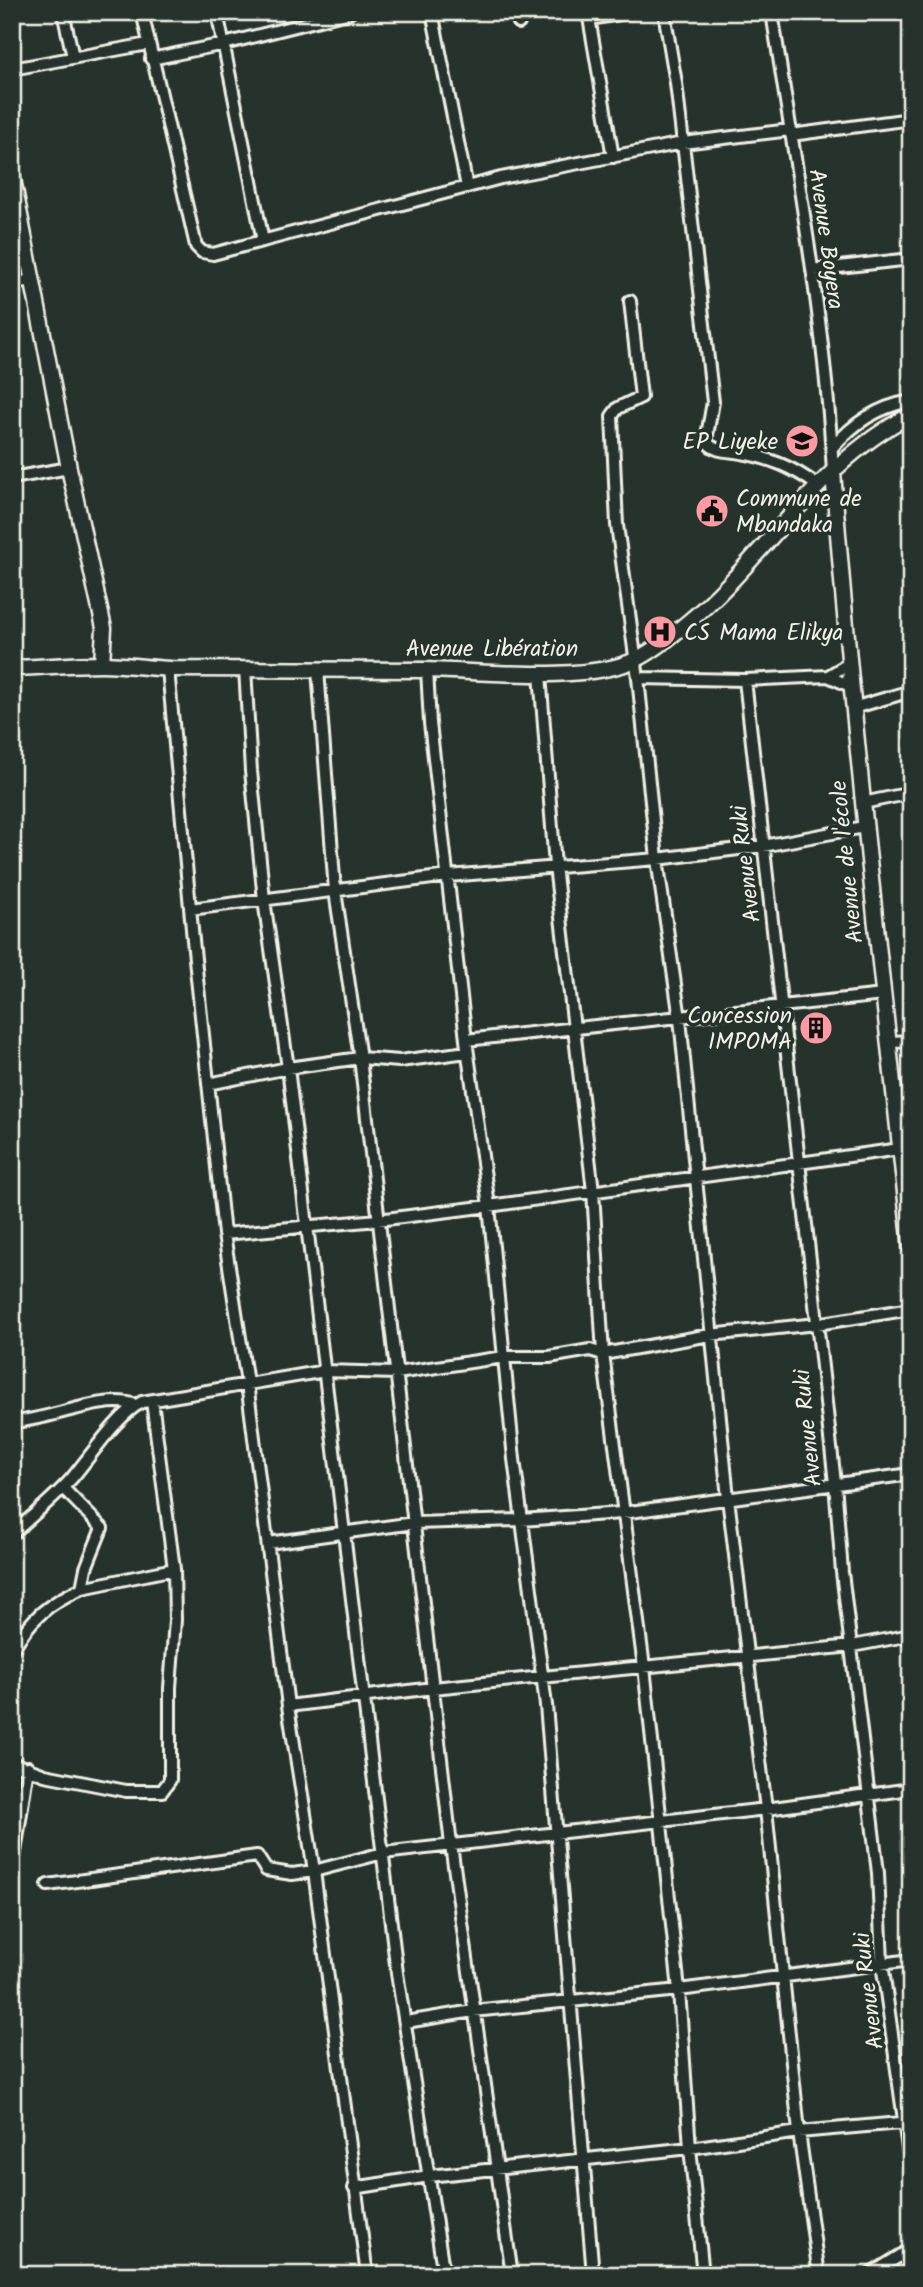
<svg xmlns="http://www.w3.org/2000/svg" width="923" height="2287" viewBox="0 0 923 2287" font-family="Kalam,sans-serif">
<style>
.lines{fill:none;stroke-linecap:round;stroke-linejoin:round}
.minor-casing{stroke:#f4f1e8;stroke-width:16}
.tertiary-casing{stroke:#f4f1e8;stroke-width:19}
.minor{stroke:#26332d;stroke-width:10}
.tertiary{stroke:#26332d;stroke-width:14}
.labels{text-anchor:middle;stroke-width:7;stroke-linejoin:round;paint-order:stroke}
.street-label{font-size:23px;fill:#f4f1e8;stroke:#26332d}
.poi-label{font-size:23px;fill:#f4f1e8;stroke:#26332d;text-anchor:end}
</style>
<rect width="100%" height="100%" fill="#26332d"/>
<filter id="ink" filterUnits="userSpaceOnUse"><feTurbulence type="fractalNoise" baseFrequency=".0143" numOctaves="2"/><feDisplacementMap in="SourceGraphic" scale="14" xChannelSelector="R" yChannelSelector="G"/><feConvolveMatrix kernelMatrix="1 2 1 2 8 2 1 2 1" color-interpolation-filters="sRGB"/></filter>
<g filter="url(#ink)">
<g class="lines">
<defs>
<path id="minor" d="M63,12l10,45
M142,12l54,234 6,6 11,2 288,-76 182,-35 107,-13
M217,12l46,229
M432,12l35,175
M517,12l2,11
M588,12l25,145
M664,12l12,71 37,319 -7,39c7,10 19,10 30,11 32,5 57,15 82,34
M772,12c23,153 53,306 61,460
M589,19l44,-7
M151,59l73,-15 127,-32
M12,69l136,-25
M791,135l120,-16
M812,270l99,-11
M12,285l21,-6
M630,301l11,96 -23,11 -6,8 5,109 21,153 19,181 23,160 48,479 38,311 33,323 20,143
M832,448c22,-25 45,-41 79,-47
M12,478l57,-10
M245,668l6,103 13,129 24,168 109,905 47,302
M168,669l25,271 31,294 23,149 41,323 26,165 53,404
M318,670l17,221 25,167 91,787 61,430
M427,670l3,53 36,317 23,166 25,253 32,246 47,570
M540,674l15,192 38,325 10,163 41,313 35,323 11,158 13,127
M828,676l20,-12
M638,678l107,2 83,-4 22,10
M745,680l90,803 7,89 36,301 4,90 29,207
M853,708l58,-17
M863,803l48,-10
M190,909l258,-33 209,-17 106,-13 101,-19
M466,1040l417,-45
M890,1042l21,-1
M208,1084l80,-16 72,-10 40,3 67,-9
M224,1234l154,-14 111,-14 411,-57
M12,1422c35,-1 94,-29 123,-17
M63,1488l39,40 -16,40 -4,20
M12,1534c20,-18 42,-36 60,-56 18,-21 46,-64 70,-76l183,-31 72,2 107,-16h45l41,-7 13,4 107,-19 107,-11 94,-15
M268,1543l146,-20 107,-3 101,-7 289,-39
M12,1650c19,-32 37,-47 70,-62l92,-19
M288,1706l145,-18 419,-42 59,-11
M12,1763l33,12 81,16h36l8,-11v-92l5,-68 -1,-51 -22,-168
M12,1872l16,-105
M48,1885l209,-29 9,14 26,4 22,-3 69,-18 383,-44 145,-20
M406,2022l67,-11 206,-21 232,-30
M354,2188l75,-12 261,-28 109,-16 112,-10
M869,2275l42,-26"/>
<path id="tertiary" d="M12,174l57,294 35,160 -2,36
M833,472c20,259 50,517 78,775
M12,668c30,-1 60,-4 90,-4 23,0 46,4 69,5 85,1 169,0 254,1 56,1 161,13 210,-10 19,-9 36,-24 52,-37 78,-64 131,-162 224,-208"/>
</defs>
<use href="#minor" class="minor-casing"/>
<use href="#tertiary" class="tertiary-casing"/>
<use href="#minor" class="minor"/>
<use href="#tertiary" class="tertiary"/>
</g>
</g>
<defs>
<symbol id="school-disc" viewBox="-11 -11 22 22"><circle r="9.5" fill="#ff9aa2" stroke="#26332d"/><path d="M0-5L7-2L0 1L-7-2ZM-4 1L0 2.5L4 1V4Q0 6-4 4Z" fill="#111"/></symbol>
<symbol id="civic-disc" viewBox="-11 -11 22 22"><circle r="9.5" fill="#ff9aa2" stroke="#26332d"/><path d="M-.6-6.5H3V-4.5H.6V-3L4-1V1h2V6H-6V1h2V-1L-.6-3ZM-1.2 2.5V6h2.4V2.5Z" fill="#111"/></symbol>
<symbol id="hospital-disc" viewBox="-11 -11 22 22"><circle r="9.5" fill="#ff9aa2" stroke="#26332d"/><path d="M-5-5h3v3.5h4V-5h3V5h-3V1.5h-4V5h-3Z" fill="#111"/></symbol>
<symbol id="building-disc" viewBox="-11 -11 22 22"><circle r="9.5" fill="#ff9aa2" stroke="#26332d"/><path d="M-4-6H4V6H1V3H-1V6H-4ZM-2.5-4.3h1.7v1.8h-1.7ZM.8-4.3h1.7v1.8H.8ZM-2.5-1h1.7V.8h-1.7ZM.8-1h1.7V.8H.8Z" fill="#111"/></symbol>
</defs>
<g fill-rule="evenodd">
<use href="#school-disc" x="783" y="422" width="38" height="38"/>
<use href="#civic-disc" x="693" y="492" width="38" height="38"/>
<use href="#hospital-disc" x="641" y="613" width="38" height="38"/>
<use href="#building-disc" x="797" y="1009" width="38" height="38"/>
</g>
<g class="labels">
<g class="street-label">
<text transform="translate(827 239) rotate(82)" y="8">Avenue Boyera</text>
<text x="492" y="656">Avenue Libération</text>
<text transform="translate(846 862) rotate(-96)" y="8">Avenue de l'école</text>
<text transform="translate(745 864) rotate(-97)" y="8">Avenue Ruki</text>
<text transform="translate(807 1428) rotate(-96)" y="8">Avenue Ruki</text>
<text transform="translate(868 1991) rotate(-97)" y="8">Avenue Ruki</text>
</g>
<g class="poi-label">
<text x="778" y="449">EP Liyeke</text>
<text x="736" y="506" text-anchor="start">Commune de<tspan x="736" dy="26">Mbandaka</tspan></text>
<text x="684" y="640" text-anchor="start">CS Mama Elikya</text>
<text x="792" y="1023">Concession<tspan x="792" dy="26">IMPOMA</tspan></text>
</g>
</g>
<rect width="923" height="2287" fill="none" stroke="#26332d" stroke-width="42"/>
<rect x="21" y="21" width="881" height="2245" fill="none" stroke="#f4f1e8" stroke-width="2.5" filter="url(#ink)"/>
</svg>
